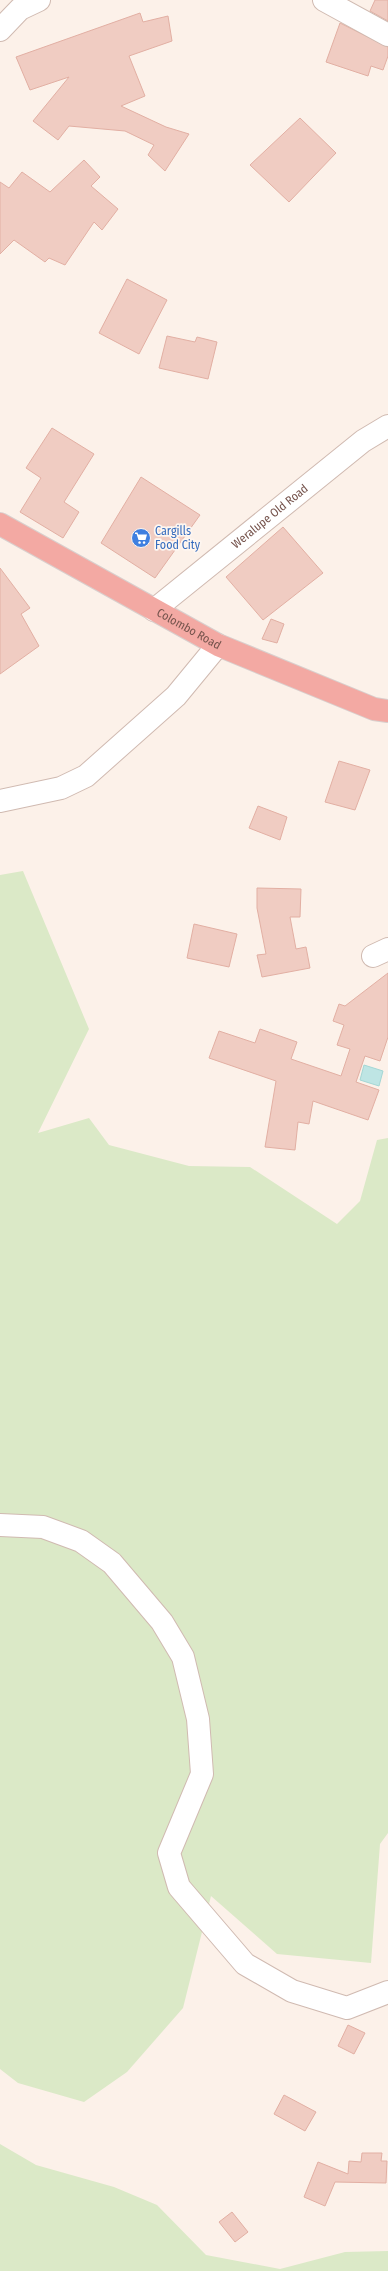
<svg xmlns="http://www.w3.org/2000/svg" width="388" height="2271" viewBox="0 0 388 2271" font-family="'Fira Sans Condensed',sans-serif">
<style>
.green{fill:#dbe9c7}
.water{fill:#bee5e4;stroke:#a4d7d5}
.building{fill:#f0ccc2;stroke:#e2afa3}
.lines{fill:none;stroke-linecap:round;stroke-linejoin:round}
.minor-casing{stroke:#d0bab1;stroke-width:24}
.highway-casing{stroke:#d9cfcd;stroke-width:24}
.minor{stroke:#fff;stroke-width:22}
.highway{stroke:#f3a9a3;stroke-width:22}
.labels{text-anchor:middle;stroke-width:3.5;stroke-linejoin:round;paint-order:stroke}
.street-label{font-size:12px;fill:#76544d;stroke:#fef6f0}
.shop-label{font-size:12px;fill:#366cbe;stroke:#fef6f0;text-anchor:start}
</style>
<rect width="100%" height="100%" fill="#fcf1e9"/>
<path class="green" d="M23,871l66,158 -51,104 51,-15 20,27 80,21 61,1 87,57 23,-23 17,-61 11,-2v695l-8,11 -9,119 -94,-9 -66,-58 -28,112 -56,64 -43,30 -66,-19 -18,-14v-1194z
M0,2144l36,21 78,22 43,18 49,50 74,14 65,-17 43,-1v20h-388z"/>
<path class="water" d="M364,1065l19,6 -4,15 -19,-6z"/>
<path class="building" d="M375,0h13v21l-18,-10z
M140,13l3,9 25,-6 4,25 -43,15 16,40 -24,10 45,21 23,7 -24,37 -17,-16 6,-10 -29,-14 -56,-5 -11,14 -25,-19 36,-44 -39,13 -14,-33z
M340,23l48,24v9l-5,14 -12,-4 -3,10 -42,-14z
M300,118l36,35 -47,49 -39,-37z
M84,160l16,17 -9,9 27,23 -16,21 -8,-8 -29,43 -16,-7 -4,4 -31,-22 -14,14v-72l9,6 13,-16 28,20z
M127,279l40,21 -28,54 -40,-21z
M167,336l28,6 2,-5 20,5 -9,37 -49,-11z
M52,428l42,26 -30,48 15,10 -16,26 -43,-26 21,-34 -15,-10z
M141,477l59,38 -45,63 -54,-35z
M283,527l40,46 -60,47 -37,-43z
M0,568l30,40 -9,6 18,32 -39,28z
M271,619l13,5 -7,19 -15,-4z
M339,761l31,9 -15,40 -30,-8z
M258,806l29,11 -7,23 -31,-12z
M257,888l44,1 -1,28h-10l6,32 10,-2 4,21 -48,9 -5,-22 9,-1 -9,-46z
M194,924l43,10 -8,33 -42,-9z
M388,973v64l-8,24 -15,-5 -9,26 23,8 -11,30 -55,-19 -4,23 -11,-2 -3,28 -30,-3 11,-66 -67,-23 10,-27 36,12 5,-14 37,13 -6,17 50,17 9,-27 -13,-4 7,-20 -11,-4 6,-17 6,2z
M348,2025l17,8 -11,21 -16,-8z
M284,2095l32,17 -11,19 -31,-17z
M362,2153h20l-1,8h6l-1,22 -51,-1 -10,24 -21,-9 14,-35 30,12 1,-13 12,1z
M232,2212l16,20 -13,10 -16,-20z"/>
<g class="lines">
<defs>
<g id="minor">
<path d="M324,0l64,35"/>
<path d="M0,30l20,-21 19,-9"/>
<path id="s1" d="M154,610l209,-169 25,-15"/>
<path d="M0,801l61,-13 25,-12 90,-80 42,-51"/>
<path d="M373,956l15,-7"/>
<path d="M0,1525l43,2 38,14 31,22 50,59 21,35 15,62 4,55 -33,79 10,34 66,77 47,27 55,17 41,-16"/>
</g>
<g id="highway">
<path id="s2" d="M0,524l218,121 156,64 14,2"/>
</g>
</defs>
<use href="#minor" class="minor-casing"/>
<use href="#highway" class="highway-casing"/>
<use href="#minor" class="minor"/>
<use href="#highway" class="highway"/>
</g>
<defs>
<symbol id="supermarket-disc" viewBox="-11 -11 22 22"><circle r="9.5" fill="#3f7fe0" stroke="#fef6f0"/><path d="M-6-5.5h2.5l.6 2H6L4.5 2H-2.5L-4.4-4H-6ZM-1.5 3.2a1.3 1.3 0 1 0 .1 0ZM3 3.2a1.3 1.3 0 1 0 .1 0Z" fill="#fff"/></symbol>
</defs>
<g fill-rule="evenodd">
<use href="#supermarket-disc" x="130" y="527" width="22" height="22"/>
</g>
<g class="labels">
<g class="street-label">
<text dy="4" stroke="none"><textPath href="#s1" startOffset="149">Weralupe Old Road</textPath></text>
<text dy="4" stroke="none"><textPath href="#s2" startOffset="216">Colombo Road</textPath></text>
</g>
<g class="shop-label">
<text x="155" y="535">Cargills<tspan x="155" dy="14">Food City</tspan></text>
</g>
</g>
</svg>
